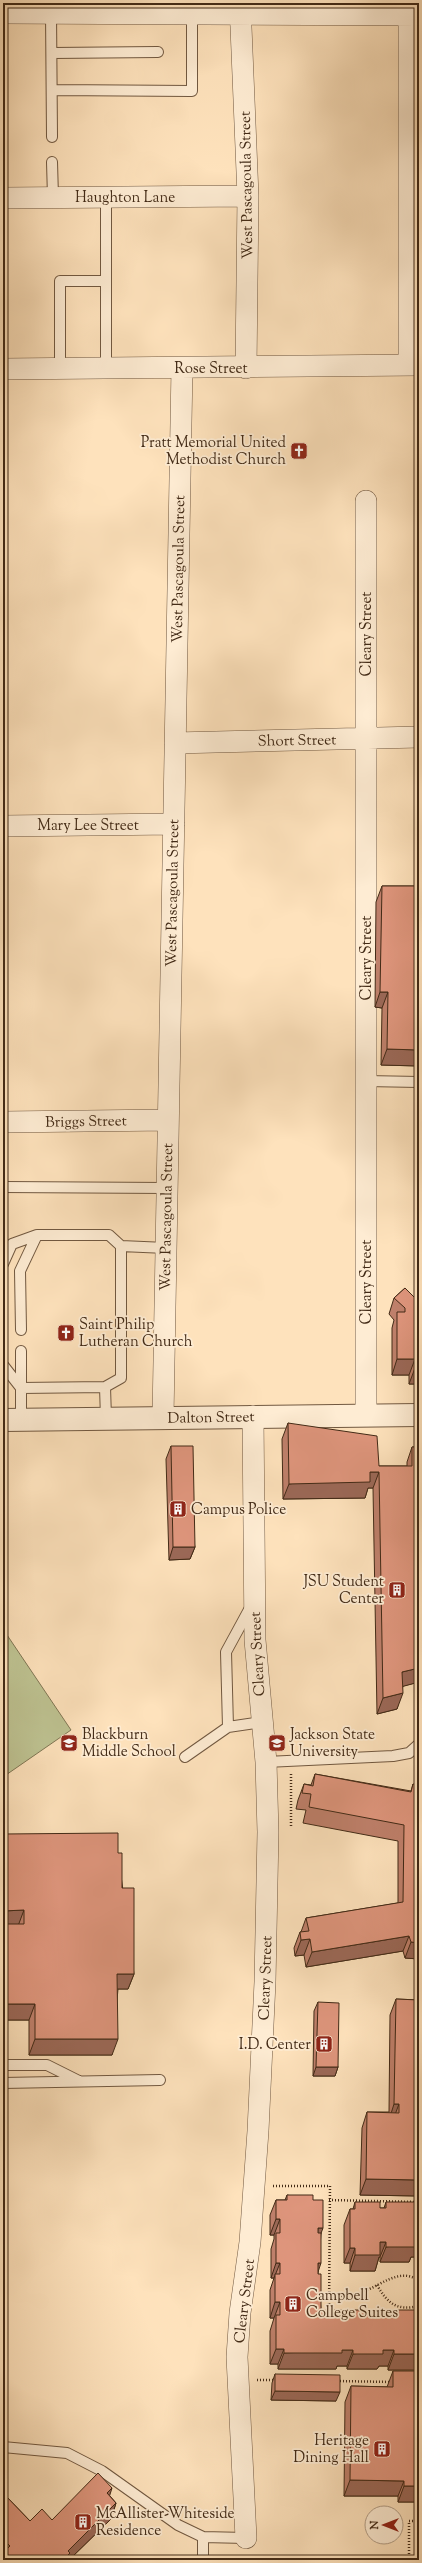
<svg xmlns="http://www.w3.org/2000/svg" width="422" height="2563" viewBox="0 0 422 2563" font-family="'Sorts Mill Goudy',serif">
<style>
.green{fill:#bec392;stroke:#807654}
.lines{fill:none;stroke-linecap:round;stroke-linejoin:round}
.service-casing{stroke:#715840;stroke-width:12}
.minor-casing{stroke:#715840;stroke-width:22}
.tertiary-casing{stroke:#715840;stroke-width:24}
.path{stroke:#422a16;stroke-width:2.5;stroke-dasharray:1 2;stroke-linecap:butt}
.service{stroke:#feecd3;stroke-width:10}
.minor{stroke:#feecd3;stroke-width:21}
.tertiary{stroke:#feecd3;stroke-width:22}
.wall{fill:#bf806b;stroke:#422a16}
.shaded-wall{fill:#9b6857;stroke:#422a16}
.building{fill:#de957c;stroke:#422a16}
.labels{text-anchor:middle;stroke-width:3.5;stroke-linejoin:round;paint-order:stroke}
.street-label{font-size:15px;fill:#422a16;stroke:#feecd3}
.poi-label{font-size:15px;fill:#422a16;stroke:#feecd3;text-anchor:start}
</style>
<rect width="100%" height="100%" fill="#fee2bc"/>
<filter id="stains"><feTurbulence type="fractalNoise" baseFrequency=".005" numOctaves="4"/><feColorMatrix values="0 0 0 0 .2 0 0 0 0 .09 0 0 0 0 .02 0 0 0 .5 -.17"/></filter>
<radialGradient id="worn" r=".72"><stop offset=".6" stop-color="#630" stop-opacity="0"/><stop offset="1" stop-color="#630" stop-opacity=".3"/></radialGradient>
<path class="green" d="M3,1629l68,101 -68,47z"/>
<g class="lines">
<defs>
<path id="service" d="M51,12l1,125
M52,53l106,-1
M52,90l140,1v-77
M52,162l1,35
M106,197v171
M60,369v-88h46
M366,1081l53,1
M3,1187l164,1
M3,1264l9,-20 25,-9h72l12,11 45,2
M21,1330l-1,-59 17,-36
M21,1351v37
M3,1365l18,23
M105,1387l1,31
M21,1420v-32l84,-1 16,-9v-132
M228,1727l-2,-75 25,-46
M185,1757l43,-30 34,-5
M266,1762l127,-6 16,-3 10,-9
M3,2065h44l32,16
M3,2083l157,-3
M3,2447l64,6 35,18 76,54 25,12 43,1
M203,2537v23"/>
<path id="minor" d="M240,3l8,193 -2,172
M409,3v362
M3,13l416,2
M3,198l245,-2
M3,369l416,-4
M175,743l244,-6
M3,826l171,-2
M3,1122l165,-2
M366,1415v-914
M163,1417l19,-1049
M246,2538l-9,-181 3,-44 10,-71 8,-111 7,-149 3,-150 -2,-70 -11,-122 -2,-224"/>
<path id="tertiary" d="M3,1420l416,-5"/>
</defs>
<use href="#service" class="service-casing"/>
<use href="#minor" class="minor-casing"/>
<use href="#tertiary" class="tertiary-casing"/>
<path class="path" d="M291,1826v-52
M273,2186h57l-1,127
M329,2200l90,2
M377,2285c11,19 20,26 42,21
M329,2297c10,-1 21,-1 31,-4 19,-6 40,-27 59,-12
M257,2380h19
M337,2381l55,1
M409,2560v-39h10"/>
<use href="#service" class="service"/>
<use href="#minor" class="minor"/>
<use href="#tertiary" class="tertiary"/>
</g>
<path class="wall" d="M382,886h37v180l-38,-1 1,-57 -7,-1 1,-105z
M405,1288l14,92h-1l-2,4h-7v-9h-17v-47l2,-8 -5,-6 5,-16z
M288,1423l91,43h28v-4l5,-15h7v235l-16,4 -6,23 -20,5 -4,-226h-5l-3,10 -82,1 -1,-60z
M171,1446l24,101 -5,12 -21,1 -3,-101z
M315,1774l96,17 2,-7 6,175 -14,-1 -2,-7 -97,16 -2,-12 -9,1 -1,-8 6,-16h1l5,-14 92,-15v-62l-95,-18 3,-13 -10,-1 2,-9 6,-16 7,1z
M3,1834l115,19 16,121 -6,15h-10l-6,66h-83v-35h-26z
M396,1999l23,1v196l-59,-1 2,-67 5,-16h22l1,-97z
M318,2002l20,65 -3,9h-22l1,-65z
M287,2195l26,5 8,33 -3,40 3,37 21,5h9l2,-5 30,5h9l2,-5 25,56 -2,4h-29v-4h-9l-2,3h-30v-3h-10l-1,3h-58v-5h-8v-33l4,-13h-4v-28l4,-12h-3v-29l3,-10v-4h-4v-20l6,-15h9z
M355,2202l25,6h4l2,-6 29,6 4,49h-8l-2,5h-29v-5h-1l-4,14h-25v-8h-6v-38l6,-16h3z
M393,2371l26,126 -2,5h-19v-6h-54l1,-94 6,-16 36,1z
M275,2374l61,27 -65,-1 1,-17z
M3,2493l27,28 22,-1 58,-24 6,7 -5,16 -42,41h-66z
M419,2550v10h-1v-8z"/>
<path class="shaded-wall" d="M380,992h8l-6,16 -7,-1z
M387,1049l32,1v16l-38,-1z
M397,1359h18l-6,16h-17z
M415,1368h4v12h-1l-2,4h-7z
M370,1472h9l-6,16h-5l-3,10 -82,1 6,-15z
M173,1547h22l-5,12 -21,1z
M419,1668v14l-22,6 5,-16z
M403,1693l-6,16 -20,5 6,-16z
M24,1910l-6,16h-15v-15z
M409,1936l-6,15 -97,16 6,-15z
M310,1939l-6,16 -9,1 6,-16z
M411,1942l8,1v16l-14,-1z
M117,1974h17l-6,15h-16z
M3,2004h32l-6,16h-26z
M35,2039h83l-6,16h-83z
M316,2067h22l-3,9h-22z
M394,2104h5l-6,16h-4z
M366,2179l53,1v16l-59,-1z
M276,2219h4l-6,16h-4z
M318,2228h5l-6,16z
M380,2242h6l-6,15h-1l-4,14h-25l5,-16z
M415,2242h4v15h-8l-2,5h-29l6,-15z
M350,2248h5l-5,15h-6z
M276,2263h4l-6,15h-3z
M318,2263h3l-5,15z
M275,2302h5l-6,16h-4z
M276,2349h8l-6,15h-8z
M342,2350h11l-6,16h-10l-1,3h-58l6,-16z
M383,2350h11l-6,16h-9l-2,3h-30l6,-15z
M394,2354h25v12l-2,4h-29z
M275,2391l65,1 -4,9 -65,-1z
M350,2480l54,1 -6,15h-54z
M404,2486h15v11l-2,5h-19z
M112,2488l-5,16v-11z
M116,2503l-5,16 -42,41h-4l3,-9z"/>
<path class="building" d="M382,886h37v164l-32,-1 1,-57h-8z
M405,1288l12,12v4h2v64h-4v-9h-18v-47h8v-4l-11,-10z
M288,1423l89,13 2,30h33v-19h7v221l-17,4 1,21 -20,5 -4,-226h-9v10l-81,2z
M171,1446h22l2,101h-22z
M315,1774l96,18 2,-8h6v159l-8,-1 -2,-6 -97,16 -2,-13 -9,1 -1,-8 9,-1 -3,-13 97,-16 1,-77 -95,-18 2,-13 -9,-1 2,-9 9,2z
M118,1833v20h4v35h12v86h-17l1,65h-83v-35h-32v-80h21v-14l-21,1v-77z
M396,1999l23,1v180l-53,-1 1,-67 32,1v-9h-5z
M318,2002l21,1 -1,64h-22z
M287,2195h26v5h10v28h-5v5h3v30h-3v11h3v36h21v5h11v-5h30v5h11v-5h25v44h-25v-4h-11v4h-30v-4h-11v3h-58v-4h-8v-34h4v-13h-5v-28h5v-11h-4v-30h4v-14h-4v-19h11z
M355,2202h25v6h6v-6h29v6h4v34h-4v5h-29v-5h-6v13h-25v-7h-5v-39h5z
M393,2371h26v115h-15v-5l-54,-1 1,-94 42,1z
M275,2374l65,1v17l-65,-1z
M98,2473l14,15 -5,5 9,10 -48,48 2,2 -4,4 3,3h-66v-7l7,-7 -7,-7v-46l27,28 12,-12 10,11z"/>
<defs>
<symbol id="church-square" viewBox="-11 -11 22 22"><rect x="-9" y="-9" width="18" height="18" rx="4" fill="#8f2418" stroke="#feecd3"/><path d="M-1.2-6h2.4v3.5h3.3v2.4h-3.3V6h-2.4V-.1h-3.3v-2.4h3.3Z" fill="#fff"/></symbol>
<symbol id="building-square" viewBox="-11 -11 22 22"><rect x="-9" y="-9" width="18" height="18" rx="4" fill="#8f2418" stroke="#feecd3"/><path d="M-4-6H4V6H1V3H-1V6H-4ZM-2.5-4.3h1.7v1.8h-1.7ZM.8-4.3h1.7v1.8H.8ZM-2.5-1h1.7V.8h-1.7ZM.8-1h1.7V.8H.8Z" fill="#fff"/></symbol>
<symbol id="school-square" viewBox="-11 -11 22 22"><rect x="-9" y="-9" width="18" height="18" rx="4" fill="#8f2418" stroke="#feecd3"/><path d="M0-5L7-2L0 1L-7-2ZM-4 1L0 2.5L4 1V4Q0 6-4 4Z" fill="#fff"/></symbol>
<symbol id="university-square" viewBox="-11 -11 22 22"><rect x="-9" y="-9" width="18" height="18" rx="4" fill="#8f2418" stroke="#feecd3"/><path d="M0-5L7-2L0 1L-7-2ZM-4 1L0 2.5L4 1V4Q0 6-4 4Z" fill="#fff"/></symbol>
</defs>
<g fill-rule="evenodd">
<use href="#church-square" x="289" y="441" width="20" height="20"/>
<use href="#church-square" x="56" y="1323" width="20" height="20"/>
<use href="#building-square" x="168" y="1499" width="20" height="20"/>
<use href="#building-square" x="387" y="1580" width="20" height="20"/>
<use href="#school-square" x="59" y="1733" width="20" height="20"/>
<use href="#university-square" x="267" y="1733" width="20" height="20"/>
<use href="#building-square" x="314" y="2034" width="20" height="20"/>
<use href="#building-square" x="283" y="2294" width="20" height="20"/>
<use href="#building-square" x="372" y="2439" width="20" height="20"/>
<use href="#building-square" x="73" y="2512" width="20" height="20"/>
</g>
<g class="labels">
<g class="street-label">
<text transform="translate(246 185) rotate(-91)" y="5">West Pascagoula Street</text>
<text x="125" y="202">Haughton Lane</text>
<text x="211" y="373">Rose Street</text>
<text transform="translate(178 569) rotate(-89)" y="5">West Pascagoula Street</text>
<text transform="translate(366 634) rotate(-90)" y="5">Cleary Street</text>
<text transform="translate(297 740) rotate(-1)" y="5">Short Street</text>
<text x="88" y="830">Mary Lee Street</text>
<text transform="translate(172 893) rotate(-89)" y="5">West Pascagoula Street</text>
<text transform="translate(366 958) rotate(-90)" y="5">Cleary Street</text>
<text transform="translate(86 1121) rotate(-1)" y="5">Briggs Street</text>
<text transform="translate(166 1217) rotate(-89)" y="5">West Pascagoula Street</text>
<text transform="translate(366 1282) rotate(-90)" y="5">Cleary Street</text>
<text transform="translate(211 1417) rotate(-1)" y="5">Dalton Street</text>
<text transform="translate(257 1654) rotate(-93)" y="5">Cleary Street</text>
<text transform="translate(265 1978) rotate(-88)" y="5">Cleary Street</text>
<text transform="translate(244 2301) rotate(-83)" y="5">Cleary Street</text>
</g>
<g class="poi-label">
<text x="286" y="447" text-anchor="end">Pratt Memorial United<tspan x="286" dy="17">Methodist Church</tspan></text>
<text x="79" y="1329">Saint Philip<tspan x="79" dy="17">Lutheran Church</tspan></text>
<text x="191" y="1514">Campus Police</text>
<text x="384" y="1586" text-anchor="end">JSU Student<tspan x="384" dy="17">Center</tspan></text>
<text x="82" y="1739">Blackburn<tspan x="82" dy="17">Middle School</tspan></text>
<text x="290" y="1739">Jackson State<tspan x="290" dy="17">University</tspan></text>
<text x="311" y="2049" text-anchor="end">I.D. Center</text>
<text x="306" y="2300">Campbell<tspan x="306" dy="17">College Suites</tspan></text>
<text x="369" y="2445" text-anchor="end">Heritage<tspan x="369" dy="17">Dining Hall</tspan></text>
<text x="96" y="2518">McAllister-Whiteside<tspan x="96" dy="17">Residence</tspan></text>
</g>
</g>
<rect width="422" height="2563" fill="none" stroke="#fee2bc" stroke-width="16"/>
<rect x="4" y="4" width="414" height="2555" fill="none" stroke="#422a16" stroke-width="2"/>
<rect x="8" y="8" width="406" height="2547" fill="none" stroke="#422a16"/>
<g transform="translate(384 2525) rotate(270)"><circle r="19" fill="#feecd3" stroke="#b39e87"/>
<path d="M0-3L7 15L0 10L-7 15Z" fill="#8f2418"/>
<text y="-6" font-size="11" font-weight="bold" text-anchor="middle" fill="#422a16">N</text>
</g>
<rect width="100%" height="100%" filter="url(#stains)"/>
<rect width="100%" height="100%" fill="url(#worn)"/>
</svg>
